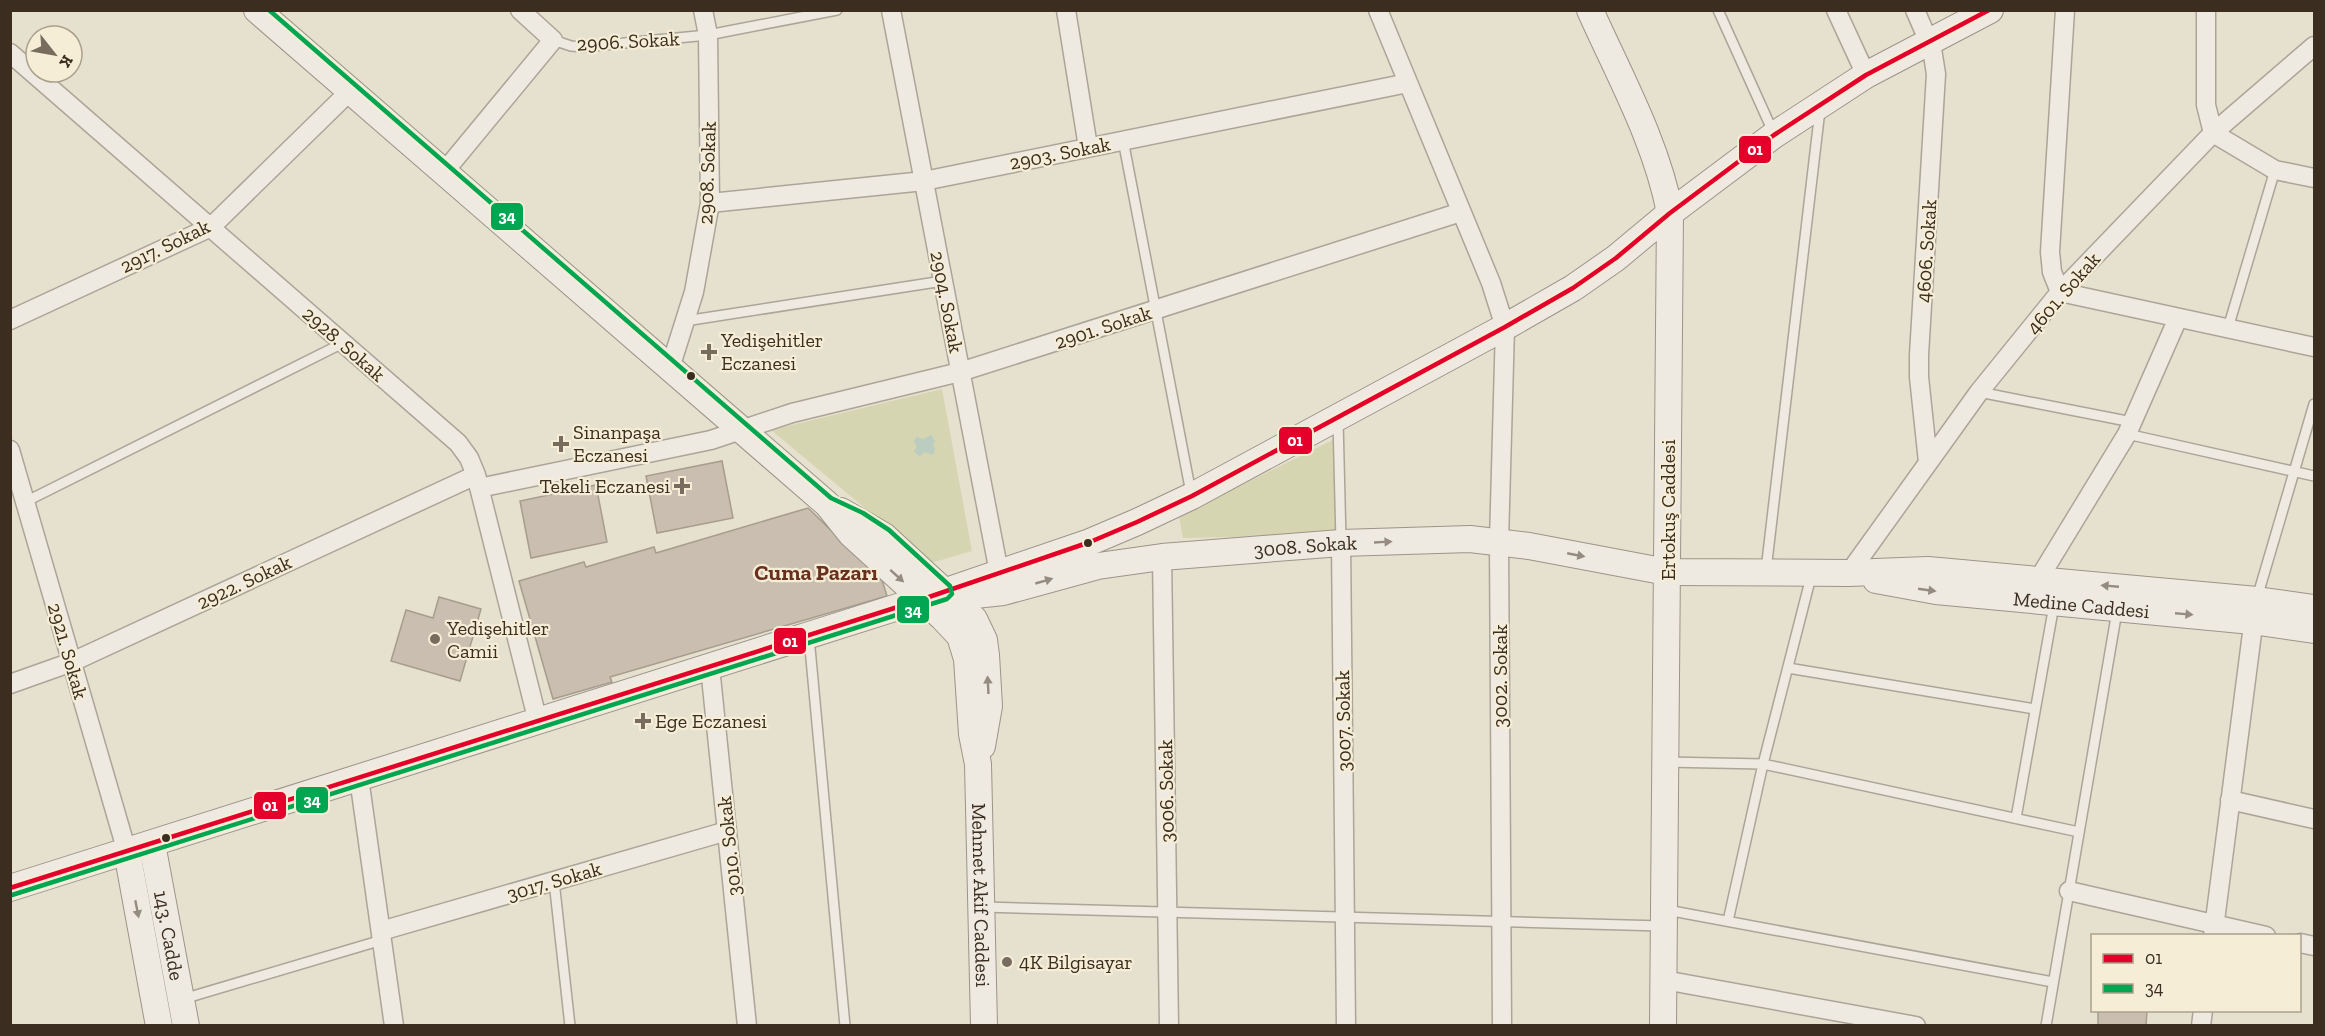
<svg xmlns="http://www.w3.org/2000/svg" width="2325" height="1036" viewBox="0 0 2325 1036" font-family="'Zilla Slab',serif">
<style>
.green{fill:#d5d6b1}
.water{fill:#bbccc1}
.building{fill:#cabeb0;stroke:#a79c8e;stroke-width:1.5}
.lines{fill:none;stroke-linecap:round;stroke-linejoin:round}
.lane-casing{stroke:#aba598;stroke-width:12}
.street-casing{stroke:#aba598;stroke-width:21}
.secondary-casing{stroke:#9b9488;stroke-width:28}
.lane{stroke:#eeeae1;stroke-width:9}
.street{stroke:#eeeae1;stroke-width:18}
.secondary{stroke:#eeeae1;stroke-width:26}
.bus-1-casing{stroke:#f6edd6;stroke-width:9}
.bus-2-casing{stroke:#f6edd6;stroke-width:9}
.bus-1{stroke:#e4002b;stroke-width:4.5}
.bus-2{stroke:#00a651;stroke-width:4.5}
.oneway{fill:#948c80}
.poi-dot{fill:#776c5d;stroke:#f6edd6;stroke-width:2}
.bus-dot{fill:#3b2d1f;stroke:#f6edd6;stroke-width:2}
.labels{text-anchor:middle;stroke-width:4.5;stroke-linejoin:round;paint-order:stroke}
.street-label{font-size:20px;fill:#3b2d1f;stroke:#f6edd6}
.poi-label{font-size:20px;fill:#3b2d1f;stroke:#f6edd6;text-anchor:start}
.quarter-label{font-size:22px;font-weight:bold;fill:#692f1e;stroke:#f6edd6}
.line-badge{stroke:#f6edd6;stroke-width:2}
.badge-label{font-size:16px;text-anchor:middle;font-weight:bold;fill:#fff}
</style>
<rect width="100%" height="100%" fill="#e6e0cf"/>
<path class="green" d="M942,389l30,162 -41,12 -160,-133z
M1333,440l3,95 -153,3 -4,-22z"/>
<path class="water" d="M931,435l4,6 -2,4 2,4 -2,6 -9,-3 -4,5 -6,-6 3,-4 -3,-5 2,-5 8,2z"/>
<path class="building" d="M722,461l11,57 -76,15 -11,-57z
M596,485l11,57 -76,16 -11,-57z
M808,508l74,72 5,16 -277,81 2,5 -59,17 -34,-118 65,-19 2,5 68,-20 2,6z
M439,597l42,12 -21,72 -69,-20 15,-51 27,8z
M2098,1010h49l-1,16h-48z"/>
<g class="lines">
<defs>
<path id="lane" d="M1718,10l56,124
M553,40l18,6 12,1 125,-12 129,-25
M1123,140l68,353
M685,321l258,-40
M2228,328l47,-158
M1979,392l153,30
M1338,420l3,121
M2127,434l187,42
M25,502l318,-159
M1766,570l54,-460
M2257,598l57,-194
M809,637l36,389
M1788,668l247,41
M1666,762l97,2 316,68
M2016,818l38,-213
M554,881l16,145
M983,907l679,19
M1667,910l386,72
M1728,921l35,-157 49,-191
M183,999l199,-59
M2046,1026l71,-415"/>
<path id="street" d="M891,10l110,573
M1066,10l22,137
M1378,10l113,273 14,44 -6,214 3,485
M1836,10l30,65
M1915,10l17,39 4,25 -17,281v22l9,85
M2065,10l-15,242 2,20 8,20 254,55
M2206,10v95l7,28 62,37 39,8
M10,53l448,390 11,15 7,17 62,247
M444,172l109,-132 -33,-30
M710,203l214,-22 484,-98
M10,320l201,-93 139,-136
M670,368l24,-76 16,-89 -2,-168 -5,-25
M10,450l117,402
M479,488l232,-48 81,-27 168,-41 501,-160
M1341,543l5,483
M1162,557l7,469
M1849,573l130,-181 81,-100 153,-159 101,-87
M2038,580l89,-146 51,-116
M710,667l37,359
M10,684l62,-22 404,-187
M359,778l35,248
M2230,800l84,19
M2069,891l197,45
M381,931l346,-100
M2213,936l42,-326
M2300,943l14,3
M1664,980l252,46
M2201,1026l2,-16"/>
<g id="secondary">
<path id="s1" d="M257,10l570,494 24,30 92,84 17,18 7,23 5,75 6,30 6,262"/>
<path d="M1590,10c29,65 67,133 80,203l-7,813"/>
<path d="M841,511l43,25 90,83 10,21 2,15 3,51 -7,40"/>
<path id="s2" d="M1876,580l60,11 316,30 62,9"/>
<path id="s3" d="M960,594l15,1 28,-3 95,-26 64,-9 179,-14 129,-4 59,7 138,26 182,1 79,-3 329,30 57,8"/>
<path id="s4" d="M152,844l34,182"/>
<path d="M127,852l32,174"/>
<path d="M10,888l913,-289 167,-57 47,-20 55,-26 313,-169 68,-39 43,-30 54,-45 104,-78 92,-60 124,-65"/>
</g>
</defs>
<use href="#lane" class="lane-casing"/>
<use href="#street" class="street-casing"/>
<use href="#secondary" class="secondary-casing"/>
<use href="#lane" class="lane"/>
<use href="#street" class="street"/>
<use href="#secondary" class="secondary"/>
<defs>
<path id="bus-1" d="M10,888l913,-289 167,-57 47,-20 55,-26 313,-169 68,-39 43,-30 54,-45 104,-78 92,-60 123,-65"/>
<path id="bus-2" d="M12,895l935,-296 5,-5 -2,-8 -61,-56 -26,-17 -32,-15 -562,-488"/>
</defs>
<use href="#bus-1" class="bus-1-casing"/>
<use href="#bus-2" class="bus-2-casing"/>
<use href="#bus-1" class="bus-1"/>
<use href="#bus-2" class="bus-2"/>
</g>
<defs><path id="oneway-solid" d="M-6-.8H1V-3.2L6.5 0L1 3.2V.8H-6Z" transform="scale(1.5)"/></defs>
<g class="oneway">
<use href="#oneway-solid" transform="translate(1383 542) rotate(-3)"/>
<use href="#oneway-solid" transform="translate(1576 555) rotate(11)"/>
<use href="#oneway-solid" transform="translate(897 576) rotate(42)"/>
<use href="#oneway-solid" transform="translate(1044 581) rotate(-16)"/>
<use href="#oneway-solid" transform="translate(2110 586) rotate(-175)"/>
<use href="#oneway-solid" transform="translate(1927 590) rotate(8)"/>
<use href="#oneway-solid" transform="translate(2184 614) rotate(5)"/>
<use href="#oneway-solid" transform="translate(988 685) rotate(-93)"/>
<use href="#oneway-solid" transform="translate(137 909) rotate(79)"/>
</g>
<g class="poi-dot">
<path d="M706 343h6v6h6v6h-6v6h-6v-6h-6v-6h6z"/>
<path d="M558 435h6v6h6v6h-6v6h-6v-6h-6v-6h6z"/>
<path d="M679 477h6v6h6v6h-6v6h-6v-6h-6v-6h6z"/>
<circle cx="435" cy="639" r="6"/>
<path d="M640 712h6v6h6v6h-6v6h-6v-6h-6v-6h6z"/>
<circle cx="1007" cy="962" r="6"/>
</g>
<g class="bus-dot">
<circle cx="691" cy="376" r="5"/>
<circle cx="1088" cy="543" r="5"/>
<circle cx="166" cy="838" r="5"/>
</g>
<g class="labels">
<g class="street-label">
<text transform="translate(628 41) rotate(-3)" y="7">2906. Sokak</text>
<text transform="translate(1060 153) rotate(-11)" y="7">2903. Sokak</text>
<text transform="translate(707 173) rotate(-88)" y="7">2908. Sokak</text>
<text transform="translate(165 246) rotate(-26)" y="7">2917. Sokak</text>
<text transform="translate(1926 251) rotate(-86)" y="7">4606. Sokak</text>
<text transform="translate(2063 293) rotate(-49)" y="7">4601. Sokak</text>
<text transform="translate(947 302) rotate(79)" y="7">2904. Sokak</text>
<text transform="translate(1103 327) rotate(-18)" y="7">2901. Sokak</text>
<text transform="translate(344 344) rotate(41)" y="7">2928. Sokak</text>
<text transform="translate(1668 510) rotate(-90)" y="7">Ertokuş Caddesi</text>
<text dy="7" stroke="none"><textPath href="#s3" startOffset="350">3008. Sokak</textPath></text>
<text transform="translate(244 582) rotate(-25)" y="7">2922. Sokak</text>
<text dy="7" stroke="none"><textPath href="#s2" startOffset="207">Medine Caddesi</textPath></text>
<text transform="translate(68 651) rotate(74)" y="7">2921. Sokak</text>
<text transform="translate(1500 676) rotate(-90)" y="7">3002. Sokak</text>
<text transform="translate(1343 721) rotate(-91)" y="7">3007. Sokak</text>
<text transform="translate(1166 791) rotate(-91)" y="7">3006. Sokak</text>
<text transform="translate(729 846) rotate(-96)" y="7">3010. Sokak</text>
<text transform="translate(554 881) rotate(-16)" y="7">3017. Sokak</text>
<text dy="7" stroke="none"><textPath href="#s1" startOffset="1203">Mehmet Akif Caddesi</textPath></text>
<text dy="7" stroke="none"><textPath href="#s4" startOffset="93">143. Cadde</textPath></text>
</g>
<g class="poi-label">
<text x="721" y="347">Yedişehitler<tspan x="721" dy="23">Eczanesi</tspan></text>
<text x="573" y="439">Sinanpaşa<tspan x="573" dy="23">Eczanesi</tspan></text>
<text x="670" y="493" text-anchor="end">Tekeli Eczanesi</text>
<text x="447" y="635">Yedişehitler<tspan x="447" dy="23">Camii</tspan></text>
<text x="655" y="728">Ege Eczanesi</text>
<text x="1019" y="969">4K Bilgisayar</text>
</g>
<g class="quarter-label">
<text x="816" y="580">Cuma Pazarı</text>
</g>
</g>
<g class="line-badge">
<rect x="1738" y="135" width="34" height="29" rx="6" fill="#e4002b"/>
<rect x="490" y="202" width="34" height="29" rx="6" fill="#00a651"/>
<rect x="1278" y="426" width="35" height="29" rx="6" fill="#e4002b"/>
<rect x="896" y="595" width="34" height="29" rx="6" fill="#00a651"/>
<rect x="773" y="627" width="34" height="28" rx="6" fill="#e4002b"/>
<rect x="295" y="786" width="34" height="28" rx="6" fill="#00a651"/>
<rect x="253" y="791" width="34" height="29" rx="6" fill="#e4002b"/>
</g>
<g class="badge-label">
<text x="1755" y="155">01</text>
<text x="507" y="222">34</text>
<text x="1295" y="446">01</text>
<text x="913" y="616">34</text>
<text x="790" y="647">01</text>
<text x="312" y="806">34</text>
<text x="270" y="811">01</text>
</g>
<rect width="2325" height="1036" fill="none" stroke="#3b2d1f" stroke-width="24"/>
<rect x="2091" y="934" width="210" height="78" fill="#f6edd6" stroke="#aba08d" stroke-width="1.5"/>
<rect x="2103" y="954" width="30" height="9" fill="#e4002b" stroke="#aba08d" stroke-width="1.5"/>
<text x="2145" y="964" font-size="18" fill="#3b2d1f">01</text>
<rect x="2103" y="984" width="30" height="9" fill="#00a651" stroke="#aba08d" stroke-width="1.5"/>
<text x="2145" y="994" font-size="18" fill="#3b2d1f">34</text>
<g transform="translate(54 54) rotate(121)"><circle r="28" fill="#f6edd6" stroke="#aba08d" stroke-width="1.5"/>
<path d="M0-4.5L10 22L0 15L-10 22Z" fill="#776c5d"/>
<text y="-9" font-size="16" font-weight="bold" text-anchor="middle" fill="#3b2d1f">K</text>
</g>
</svg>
